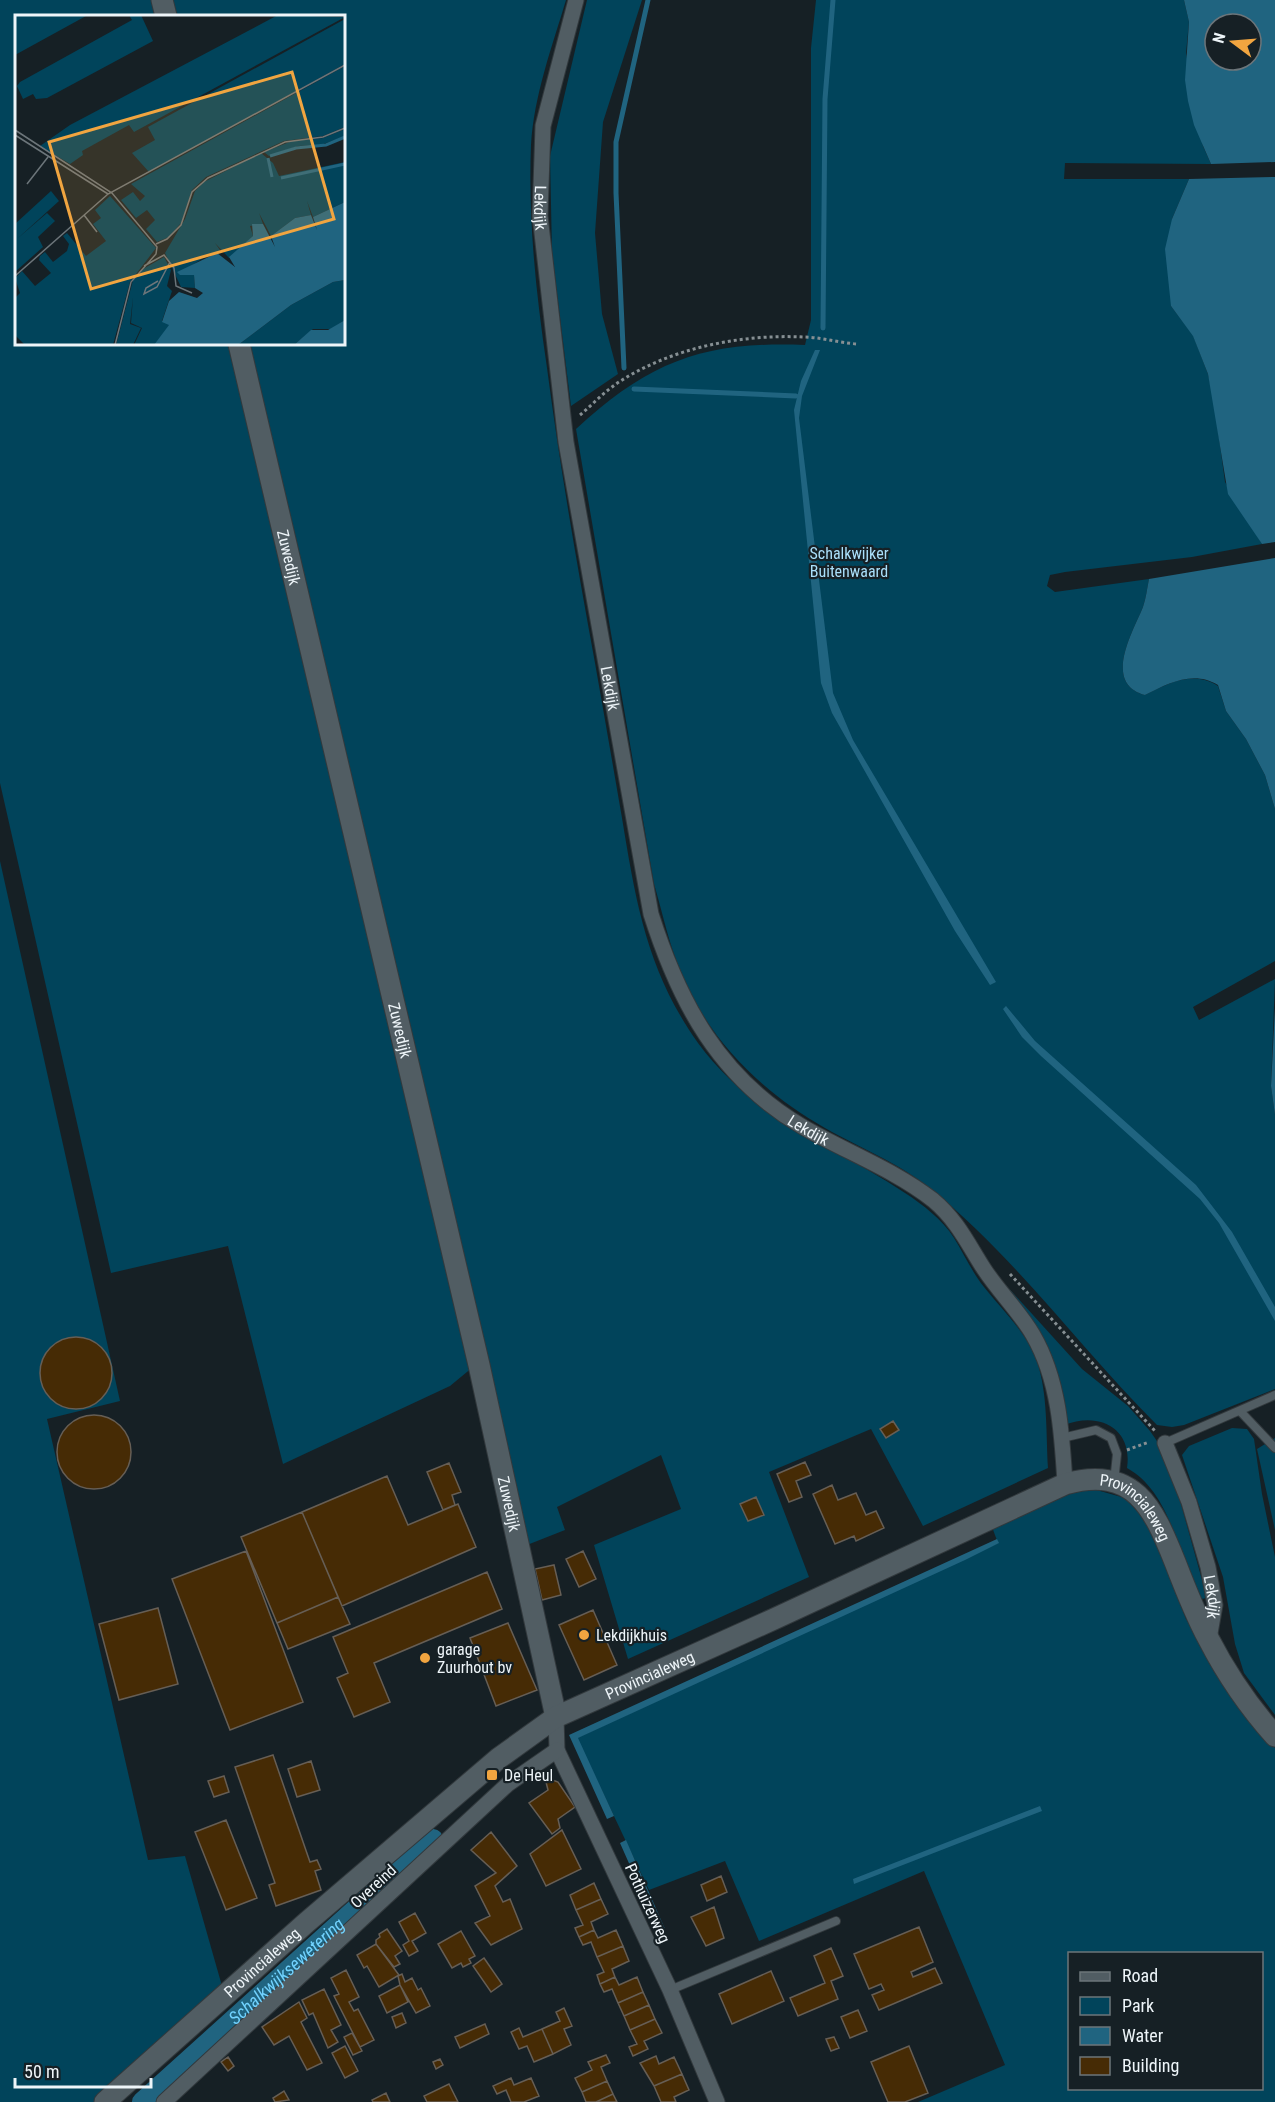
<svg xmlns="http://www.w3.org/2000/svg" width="1275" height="2102" viewBox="0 0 1275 2102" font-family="'Roboto Condensed',sans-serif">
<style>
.green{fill:#01445b;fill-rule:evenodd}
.water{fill:#206480;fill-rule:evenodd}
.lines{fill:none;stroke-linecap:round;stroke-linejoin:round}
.stream{stroke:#206480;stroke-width:5}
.canal{stroke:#206480;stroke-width:20}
.building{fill:#462b05;stroke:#665e55;stroke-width:1.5}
.lane-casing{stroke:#32393d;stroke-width:10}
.street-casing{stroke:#32393d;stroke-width:17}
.secondary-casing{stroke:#32393d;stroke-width:23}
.path{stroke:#868f93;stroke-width:3;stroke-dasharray:3 3;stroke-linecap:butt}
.lane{stroke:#515d63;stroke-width:8}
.street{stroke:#515d63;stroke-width:15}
.secondary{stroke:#515d63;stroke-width:21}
.poi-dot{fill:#f1a540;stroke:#162025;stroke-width:2}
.labels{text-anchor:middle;stroke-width:4.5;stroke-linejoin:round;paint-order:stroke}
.street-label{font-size:16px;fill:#eef5f9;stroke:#162025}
.park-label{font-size:16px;fill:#aadffa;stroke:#162025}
.poi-label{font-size:16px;fill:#eef5f9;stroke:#162025;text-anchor:start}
.water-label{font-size:18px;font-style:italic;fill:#71d2fe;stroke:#162025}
.inset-river{fill:none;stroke:#206480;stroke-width:3}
.inset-road{fill:none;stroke:#6c757a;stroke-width:1.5}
.view{fill:#f1a540;fill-opacity:0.15;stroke:#f1a540;stroke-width:3}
.inset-edge{fill:none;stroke:#eef5f9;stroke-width:3}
</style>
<rect width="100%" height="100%" fill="#162025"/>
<path class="green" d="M0,0h156l3,16h-143v328h216l241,1023 -23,19 -167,78 -55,-218 -117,27 -111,-490z
M170,0h396c-14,47 -32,95 -35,145 -3,75 5,148 16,223 13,99 30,197 48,295 9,51 18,103 27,155 14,85 25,153 76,225 53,73 135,102 207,150 17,11 38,27 49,45 10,16 18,34 30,49 18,23 43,46 53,74 11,34 9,72 11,107l-125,58 -52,-97 -102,43 40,105 -181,82 -34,-114 87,-36 -20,-54 -104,52 8,23 -38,15 -280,-1201h97v-328h-170z
M587,0h55l-39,122 -8,111 7,81 16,60 -47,32 -19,-153 -2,-97z
M816,0h368l5,22 -3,31 17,93 8,18 -146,-1 -1,16h125l-17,40 -1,87 22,29 15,39 6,27 11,81 37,62 -70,13 -127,15 -15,3 -3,11 8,6 94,-13c-2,10 -3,19 -6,28 -10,25 -41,76 2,88 24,-12 48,-25 73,-9l8,25 20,28 19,36 10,34v152l-82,46 6,13 76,-41 -4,107 4,29v274l-91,36 -12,2 -15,-2c-77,-77 -141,-167 -226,-236 -32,-26 -71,-41 -106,-61 -69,-39 -126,-98 -151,-174 -8,-23 -13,-47 -20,-70l-78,-455c74,-68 128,-88 229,-84l6,-25v-272z
M0,861l120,540 -73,18 101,441 37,-4 37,130 -125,116h-97z
M1003,1282l79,87 46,37 22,25 18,26 39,141 -6,1c-23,-41 -29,-106 -74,-131 6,-40 -28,-57 -63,-43 -1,-63 -25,-94 -61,-143z
M1232,1428l15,1 7,10 8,55 13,63v158l-31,-42 -9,-29 -12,-67 -41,-122 7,-9z
M1275,1438v92l-18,-81z
M1093,1489l32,9 23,25 38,96 74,112 15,17v354h-357l87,-37 -81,-194 -165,70 -34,-80 -76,29 -72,-152 421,-195 -6,-16 85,-36zM1070,1954h192v134h-192z"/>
<path class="water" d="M1184,0h91v162l-64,2 -17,-39 -6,-24 -3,-21 4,-58zM1215,24h36v36h-36z
M1275,177v365l-13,2 -34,-50 -20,-120 -15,-38 -22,-30 -6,-57 7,-30 17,-40z
M815,350h5l-18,46 -3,22 34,275 20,47 143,242 -6,3 -35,-54 -123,-218 -11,-30 -27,-273 7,-29z
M1275,558v251l-10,-34 -19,-36 -20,-28 -8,-26c-25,-15 -49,-2 -73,10 -43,-12 -12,-63 -2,-88 3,-9 4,-18 6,-28z
M1006,1006l29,35 161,144 36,47 43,75v14l-56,-98 -19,-24 -159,-143 -19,-19 -19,-28z
M1275,1008v107l-4,-29z
M997,1539l2,4 -34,17 -387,178 36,78 -7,3 -38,-84z
M1040,1806l2,5 -188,73 -1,-5z
M626,1840l39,89 -6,2 -39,-88z"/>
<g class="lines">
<path class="stream" d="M823,328l2,-229 8,-99
M624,368l-8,-175v-51l32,-142
M634,389l162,7"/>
<path class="canal" id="s1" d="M142,2102l291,-263"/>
</g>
<path class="building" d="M40 1373a36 36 0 1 1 72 0a36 36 0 1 1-72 0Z
M57 1452a37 37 0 1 1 74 0a37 37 0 1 1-74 0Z
M893,1421l6,9 -13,8 -6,-9z
M805,1462l6,13 -15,6 6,16 -13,5 -12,-28z
M449,1463l12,29 -9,3 3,10 -12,5 -16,-38z
M387,1476l21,49 50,-21 18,43 -134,59 -40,-94z
M832,1485l6,15 18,-7 10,22 10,-4 8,17 -28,13 -2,-5 -19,8 -22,-50z
M756,1497l8,18 -16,6 -8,-17z
M302,1512l36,85 -61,26 -36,-86z
M246,1551l57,151 -73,28 -58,-151z
M583,1551l13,28 -17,8 -13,-28z
M554,1565l7,30 -19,5 -7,-31z
M487,1572l15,37 -128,54 16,39 -36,15 -17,-39 11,-5 -15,-36z
M338,1597l12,27 -62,25 -11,-26z
M158,1608l20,76 -59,16 -20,-76z
M593,1610l24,55 -33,15 -25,-55z
M508,1623l29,67 -41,16 -26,-68z
M273,1755l37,107 7,-2 4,9 -6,2 6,19 -45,16 -7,-21 6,-2 -40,-116z
M311,1761l9,29 -23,7 -9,-28z
M224,1776l5,16 -15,5 -6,-16z
M550,1779l8,3 17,25 -17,12 2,9 -8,6 -23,-31 19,-13 -2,-8z
M226,1820l31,78 -31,12 -31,-78z
M562,1830l19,39 -35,17 -16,-32z
M491,1832l26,34 -22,20 8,16 7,-3 12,30 -31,16 -16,-22 15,-7 -15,-30 21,-13 -25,-23z
M721,1876l6,16 -20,9 -6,-16z
M594,1883l7,16 -25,11 -6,-15z
M601,1899l7,15 -17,8 3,8 -15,7 -4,-9 8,-3 -7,-15z
M714,1907l10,31 -18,8 -15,-29z
M415,1913l11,20 -14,8 6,10 -9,5 -6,-11 6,-4 -10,-19z
M919,1927l14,35 -22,10 2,5 22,-9 7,15 -63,27 -7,-15 12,-5 -3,-6 -12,5 -15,-35z
M387,1929l15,22 -7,5 5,8 -6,3 -18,-23v-4l4,-3 -1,-3z
M594,1930l4,8 18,-8 7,16 -26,11 -6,-15 -8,3 -4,-8z
M461,1931l14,25 -6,3 2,4 -8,4 -2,-4 -9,5 -14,-24z
M376,1944l23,31 -20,12 -12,-21 -3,2 -7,-13z
M623,1946l6,15 -17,8 3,8 -15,7 -3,-9 7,-3 -7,-15z
M831,1948l12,28 -12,5 7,18 -40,17 -8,-18 35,-15 -11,-27z
M484,1958l18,26 -11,8 -18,-26z
M346,1970l13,27 -10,5 5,9 4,-2 16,31 -14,7 -26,-51 5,-2 -8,-16z
M771,1971l13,30 -52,23 -13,-30z
M402,1974l3,8 7,-4 6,12 3,-2 9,18 -14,7 -16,-28 -2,-9z
M615,1977l4,8 18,-8 6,15 -25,11 -6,-14 -8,3 -4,-8z
M400,1985l8,17 -21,11 -8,-17z
M324,1989l17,36 -10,5 7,12 -10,6 -15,-35 -4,2 -7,-15z
M643,1992l6,13 -25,11 -6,-13z
M299,2002l8,16 -6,4 21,41 -15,7 -18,-34 -15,9 -12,-18z
M649,2005l6,14 -25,11 -6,-14z
M564,2008l8,18 -8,3 7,16 -18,9 -11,-25 18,-8 -4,-9z
M858,2010l9,21 -17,7 -9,-21z
M402,2013l4,10 -10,5 -4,-11z
M655,2019l7,14 -18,8 4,8 -15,7 -4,-9 8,-3 -7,-14z
M485,2024l4,10 -29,14 -5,-11z
M519,2028l4,9 19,-8 11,25 -19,8 -7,-16 -8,3 -8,-17z
M352,2033l10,18 -9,4 -9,-18z
M834,2037l5,11 -8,3 -5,-12z
M345,2046l13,25 -13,7 -13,-25z
M909,2046l19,47 -23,9h-17l-17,-40z
M606,2055l4,8 -9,4 6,14 -25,11 -7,-14 17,-8 -4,-8z
M656,2056l3,8 15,-7 8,17 -28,12 -14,-23z
M228,2057l6,9 -6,5 -7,-9z
M440,2059l3,6 -7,4 -3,-7z
M682,2074l7,16 -15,7 2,5h-15l-7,-16z
M511,2078l3,7 17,-7 8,18 -15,6h-13l-5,-12 -9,4 -4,-8z
M607,2081l6,13 -17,8h-10l-4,-10z
M449,2084l9,18h-31l-3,-6z
M284,2091l5,9 -14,2 -2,-4z
M386,2093l4,9h-17l-1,-2z
M613,2094l4,8h-21z"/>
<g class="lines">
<defs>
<path id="lane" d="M1240,1411l35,37
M1062,1438l34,-8 15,8 6,16 -3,28
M1165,1443l110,-48
M670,1990l166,-69"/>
<g id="street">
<path id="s2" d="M576,0l-33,126 -3,90 26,226 85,472c28,88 68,164 152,213 43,25 90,42 130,73 24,20 35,44 51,69 15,23 35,42 49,66 26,45 29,98 32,149"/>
<path id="s3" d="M1165,1443l24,59 19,65 7,38 -6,34"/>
<path d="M556,1717l1,33 113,240 47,112"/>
<path d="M164,2102l344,-318 49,-34"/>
</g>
<g id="secondary">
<path d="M162,0l4,16"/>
<path id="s4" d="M239,344l240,1021 77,352"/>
<path id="s5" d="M105,2102l202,-180 192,-164 57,-41 218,-98 291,-135c69,-19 88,23 110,78 10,26 20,52 33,76 18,35 41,69 67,98"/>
</g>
</defs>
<use href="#lane" class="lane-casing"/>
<use href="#street" class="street-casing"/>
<use href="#secondary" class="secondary-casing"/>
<path class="path" d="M580,415c13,-11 25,-24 39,-33 52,-34 122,-48 184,-45 18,0 36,6 55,7
M1010,1274l146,158
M1127,1450l22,-8"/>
<use href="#lane" class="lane"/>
<use href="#street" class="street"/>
<use href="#secondary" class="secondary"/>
</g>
<g class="poi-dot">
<circle cx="584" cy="1635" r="6"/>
<circle cx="425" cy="1658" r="6"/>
<rect x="486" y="1769" width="12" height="12" rx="3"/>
</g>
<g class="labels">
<g class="street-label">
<text dy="6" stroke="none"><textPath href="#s2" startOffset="212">Lekdijk</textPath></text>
<text dy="6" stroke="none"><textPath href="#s4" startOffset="219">Zuwedijk</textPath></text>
<text dy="6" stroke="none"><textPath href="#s2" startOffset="698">Lekdijk</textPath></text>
<text dy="6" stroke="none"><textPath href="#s4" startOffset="705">Zuwedijk</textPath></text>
<text dy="6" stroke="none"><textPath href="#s2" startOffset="1202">Lekdijk</textPath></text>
<text dy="6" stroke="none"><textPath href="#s4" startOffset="1191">Zuwedijk</textPath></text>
<text dy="6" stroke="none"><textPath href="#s5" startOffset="1236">Provincialeweg</textPath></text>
<text dy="6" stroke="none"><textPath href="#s3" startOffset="162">Lekdijk</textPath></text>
<text dy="6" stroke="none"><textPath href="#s5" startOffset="696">Provincialeweg</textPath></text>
<text transform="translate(373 1886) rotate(-43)" y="6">Overeind</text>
<text transform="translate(648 1903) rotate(65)" y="6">Pothuizerweg</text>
<text dy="6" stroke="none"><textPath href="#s5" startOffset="210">Provincialeweg</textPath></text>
</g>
<g class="park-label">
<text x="849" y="559">Schalkwijker<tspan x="849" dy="18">Buitenwaard</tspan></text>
</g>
<g class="poi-label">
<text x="596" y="1641">Lekdijkhuis</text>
<text x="437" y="1655">garage<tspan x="437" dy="18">Zuurhout bv</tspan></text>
<text x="504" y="1781">De Heul</text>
</g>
<g class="water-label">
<text dy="6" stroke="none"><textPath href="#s1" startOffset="195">Schalkwijksewetering</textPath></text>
</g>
</g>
<g transform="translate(15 15)">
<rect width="330" height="330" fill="#162025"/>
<path d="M0,0h70l1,1 -71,39zM114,0h12l12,26 -106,57 -11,1 -3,-5 -10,5 -6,-13 3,-4 112,-62zM263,0l67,2 -211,115 -5,-7 -47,26 1,4 -13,9 -30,-18 30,-21zM330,4v45l-196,108 -17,-19 23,-13 -7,-13zM330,51v61l-22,9 -39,5 -78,36 -14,13 -11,33 -12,14 -12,5 -11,-13 9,-9 -8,-10 -11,8 -15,-18 12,-8 7,9 5,-5 -14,-12zM330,114v7l-24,9 -23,1 -29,10 -5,-4 28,-11 31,-3zM246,138l12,10 6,13 66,-14v40l-32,15 -6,-16 4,14 -16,3 -24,18 -12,-23 4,11 -13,2 3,10 -5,5 -19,17 -14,-15 7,10 -14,2 -28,18 14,2 1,13 -14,-1 -16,-34 20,-34 10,-28 9,-9zM36,176l8,10 -42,38 30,-26 8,8 -17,16 5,10 -28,25v-48zM95,181l46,52 -26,34 -17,63h-88l-10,-10v-37l5,-5 -5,-15 7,-7 13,15 16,-13 -12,-13 1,-4 5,-4 8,10 14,-11 2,-7 -6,-8 4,-3 19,23 20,-15 -13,-17 8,-6 -6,-8zM149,242l7,13 -4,16 5,5 -10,30 9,2 -15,22h-22l8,-17 -11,-5 2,-26 -3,27 11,4 -8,17h-17l17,-65 10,-11zM330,265v40l-14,9h-18l-19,16h-56l53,-40 42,-23z" fill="#01445b"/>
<path d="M330,187v78l-12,2 -42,23 -53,40h-84l15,-20 -7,-3 7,-21 10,-9 18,6 6,-5 -8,-5 -1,-13h-14l-3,-3 40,-19 18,14 -6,-10 24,-21 -1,-12h11l12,23 -4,-11 24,-18 16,-3 6,15 -4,-13zM330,305v25h-51l17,-15h17z" fill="#206480"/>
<path class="inset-river" d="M255,141l26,-8 30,-3 19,-8M253,143l4,19M266,163l64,-14"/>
<path class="inset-road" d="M0,115l97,63 45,54 -1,7 -25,28 -16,63M0,120l93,59M12,169l21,-27M69,200l13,17M141,229l11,-5 14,-14 11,-33 16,-14 77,-36 38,-5 22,-9M129,251l20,-11 10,13 2,18 16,7M0,261l93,-82 237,-129M143,266l-12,7 -2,6 13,-7 13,-25"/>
<path class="view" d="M277,57l42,147 -243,70 -42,-147z"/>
<rect width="330" height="330" class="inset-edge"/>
</g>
<rect x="1068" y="1952" width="195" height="138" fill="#162025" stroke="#6c757a" stroke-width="1.5"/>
<rect x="1080" y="1972" width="30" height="9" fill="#515d63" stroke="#6c757a" stroke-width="1.5"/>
<text x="1122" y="1982" font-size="18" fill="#eef5f9">Road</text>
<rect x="1080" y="1997" width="30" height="18" fill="#01445b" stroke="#6c757a" stroke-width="1.5"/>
<text x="1122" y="2012" font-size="18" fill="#eef5f9">Park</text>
<rect x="1080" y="2027" width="30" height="18" fill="#206480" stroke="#6c757a" stroke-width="1.5"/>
<text x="1122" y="2042" font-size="18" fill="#eef5f9">Water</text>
<rect x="1080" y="2057" width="30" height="18" fill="#462b05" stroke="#6c757a" stroke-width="1.5"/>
<text x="1122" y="2072" font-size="18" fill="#eef5f9">Building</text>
<g transform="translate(1233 42) rotate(286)"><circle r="28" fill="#162025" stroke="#6c757a" stroke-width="1.5"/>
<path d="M0-4.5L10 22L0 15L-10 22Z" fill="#f1a540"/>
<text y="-9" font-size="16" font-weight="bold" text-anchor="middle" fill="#eef5f9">N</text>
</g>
<path d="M15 2078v9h136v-9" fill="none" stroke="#eef5f9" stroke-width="3"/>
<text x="24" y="2078" font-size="18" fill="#eef5f9" stroke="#162025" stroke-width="4.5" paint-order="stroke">50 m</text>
</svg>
